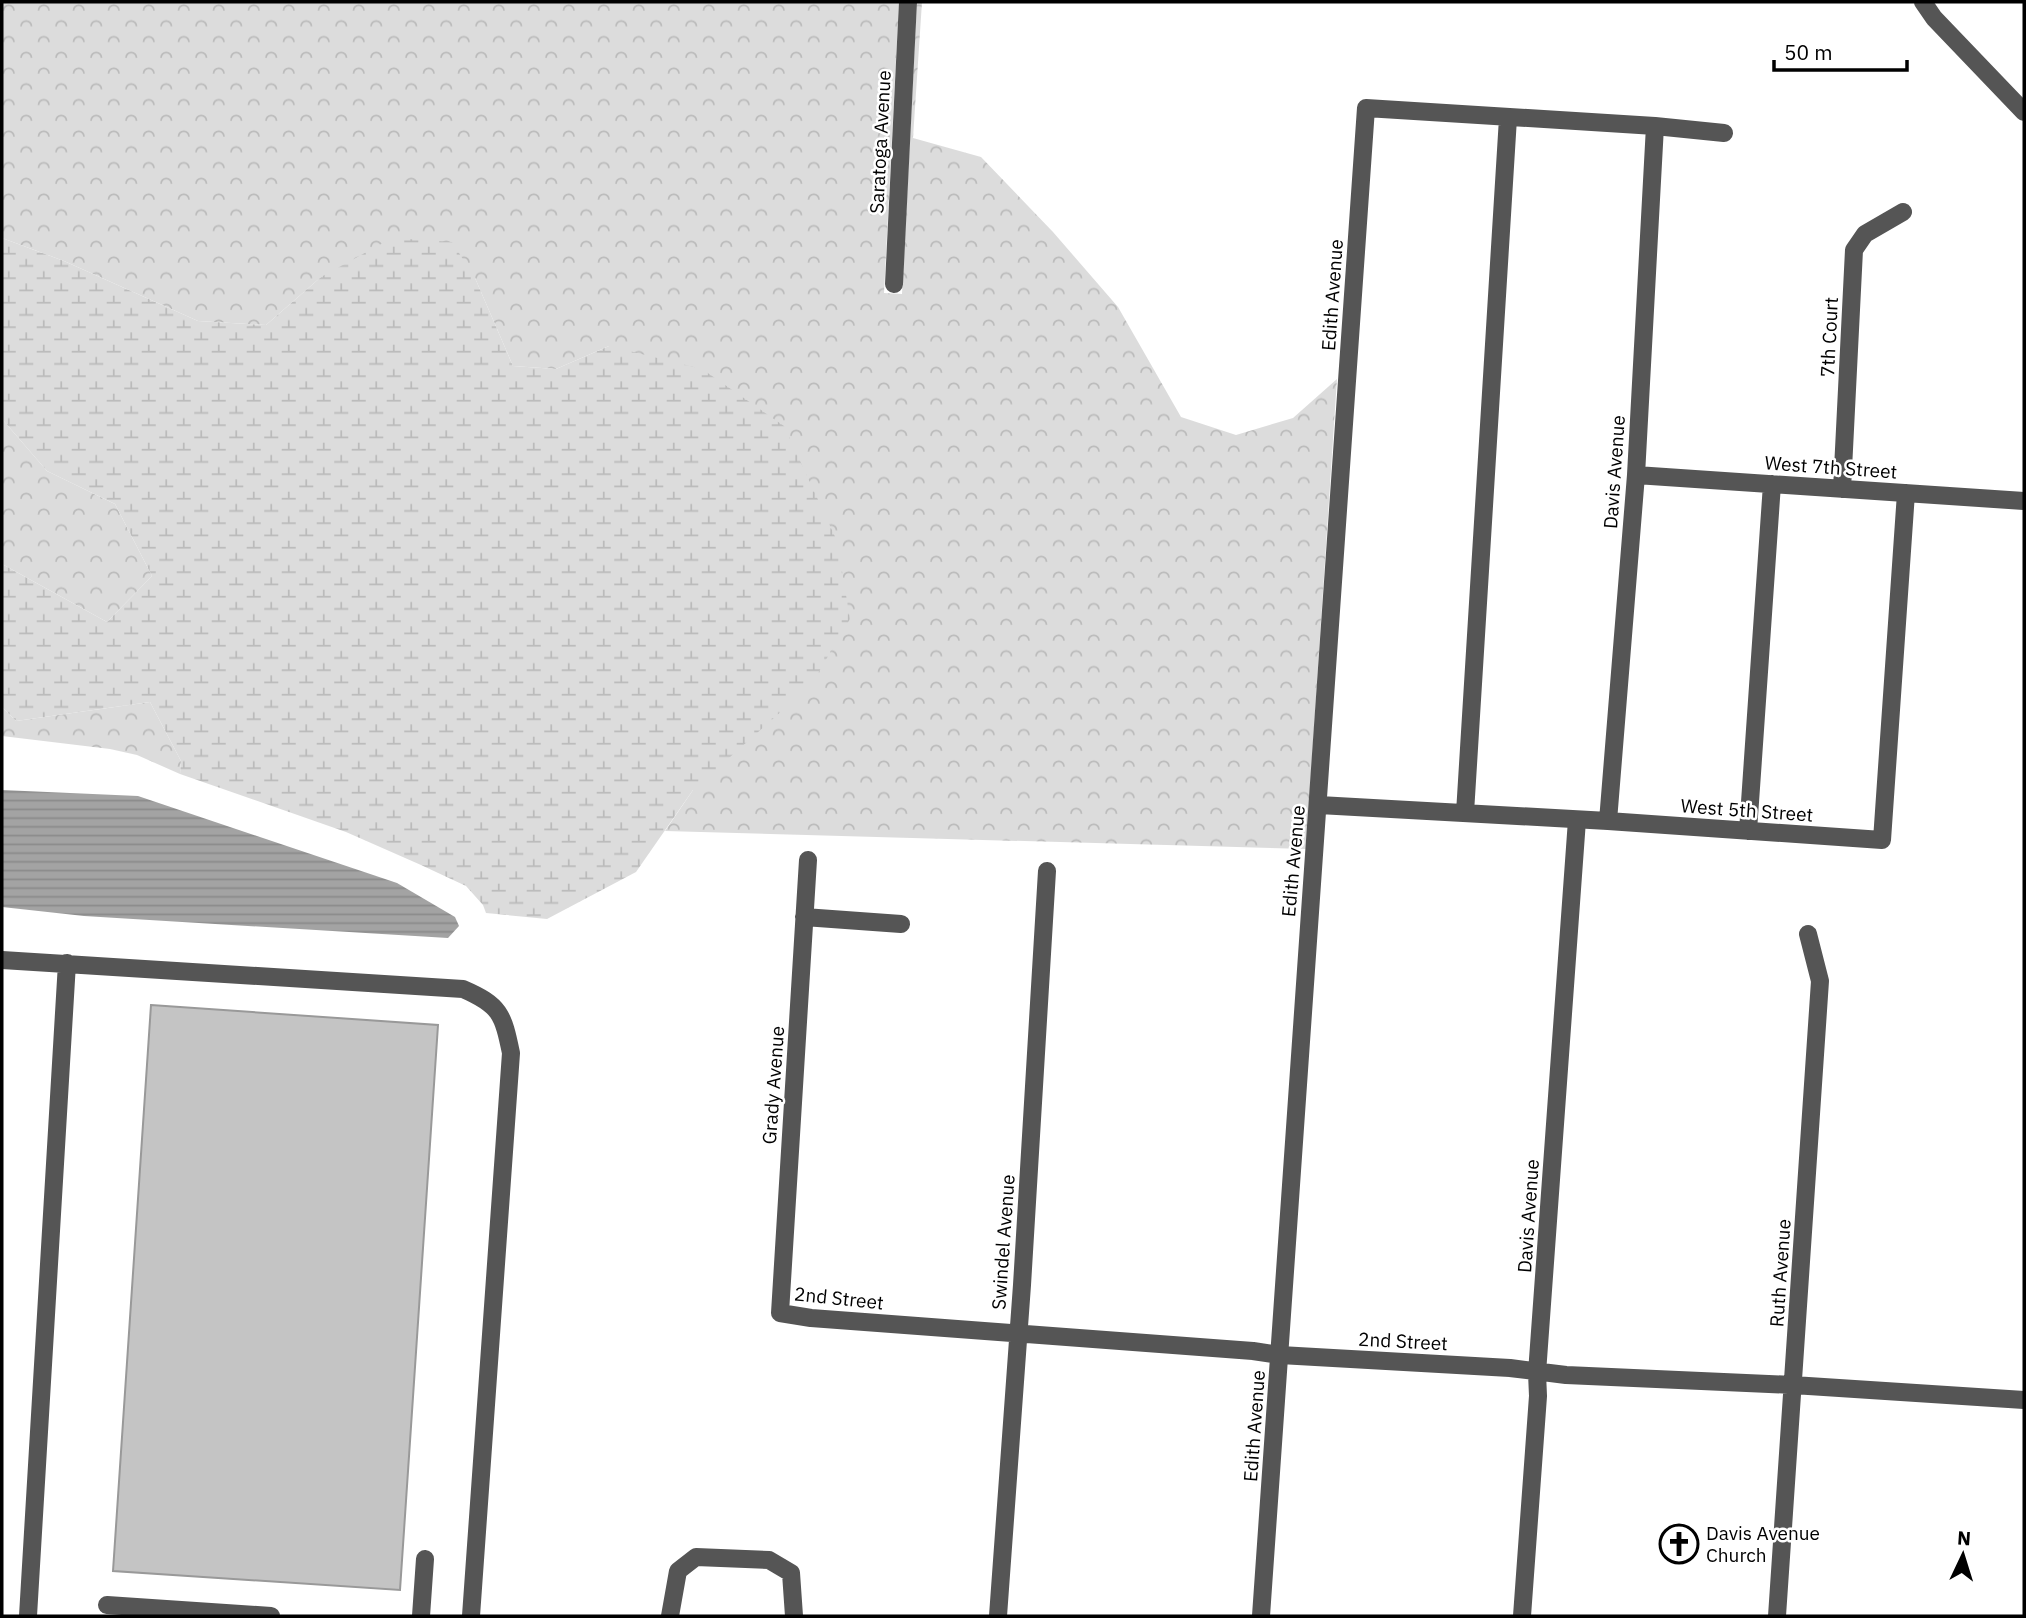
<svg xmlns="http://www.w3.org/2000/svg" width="2026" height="1618" viewBox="0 0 2026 1618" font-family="'IBM Plex Sans',sans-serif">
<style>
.forest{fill:url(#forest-crowns)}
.wetland{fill:url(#wetland-marsh)}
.water{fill:url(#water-rules)}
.building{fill:#c4c4c4;stroke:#999;stroke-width:2}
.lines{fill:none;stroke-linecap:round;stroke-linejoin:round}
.minor{stroke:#555;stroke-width:18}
.labels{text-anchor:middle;stroke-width:5;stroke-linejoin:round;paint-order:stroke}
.street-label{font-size:19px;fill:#000;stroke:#fff}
.poi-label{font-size:19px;fill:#000;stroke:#fff;text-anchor:start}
</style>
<defs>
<pattern id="forest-crowns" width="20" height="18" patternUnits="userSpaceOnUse" patternTransform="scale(1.75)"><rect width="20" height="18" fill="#dcdcdc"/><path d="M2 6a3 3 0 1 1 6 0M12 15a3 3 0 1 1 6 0" fill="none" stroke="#bbb"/></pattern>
<pattern id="wetland-marsh" width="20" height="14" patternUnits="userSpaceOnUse" patternTransform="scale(1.75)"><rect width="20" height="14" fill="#dcdcdc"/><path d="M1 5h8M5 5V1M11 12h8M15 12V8" fill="none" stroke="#bbb"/></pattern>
<pattern id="water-rules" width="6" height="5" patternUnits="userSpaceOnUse" patternTransform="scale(1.75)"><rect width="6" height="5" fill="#a3a3a3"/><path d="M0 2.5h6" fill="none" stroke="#8b8b8b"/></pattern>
</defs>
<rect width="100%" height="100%" fill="#fff"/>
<path class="forest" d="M2,2h897l-15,291 18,1 15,-292h5l-9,136 68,19 72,75 65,75 63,110 55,18 57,-17 44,-39 -31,470 -641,-18 28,-41 -84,-444 -53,23 -43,-3 -38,-88 -154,-1 -55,48 -68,-4 -134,-60 -62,-23z
M2,419l45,52 68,33 37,72 -45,46 -105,-58z
M150,702l31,59 -1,13 -43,-19 -27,-6 -108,-13v-29l14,14z"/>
<path class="wetland" d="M2,238l62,23 134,60 68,4 55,-48 71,-39 60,4 23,36 38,88 43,3 53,-23 93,23 82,57 53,115 13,78 -39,66 -118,105 -57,82 -89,47 -61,-6 -3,-8 -17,-19 -45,-21 -75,-33 -166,-58 1,-13 -31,-59 -134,19 -14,-14v-143l105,58 45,-46 -37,-72 -68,-33 -45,-52z"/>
<path class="water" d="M2,790l136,6 259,87 58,34 4,9 -11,12 -364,-22 -82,-9z"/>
<path class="building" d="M151,1005l287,20 -38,565 -287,-19z"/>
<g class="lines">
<path class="minor" d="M1923,2l11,16 90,94
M894,284l14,-282
M1636,475l388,26
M1842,489l12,-239 11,-16 38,-22
M1319,805l289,16 274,19 24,-347
M1465,813l43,-695
M1608,821l28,-346 19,-349
M1748,831l24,-347
M808,860l-28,453 31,5 442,33 27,4 230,13 56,7 227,10 231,15
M804,917l97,7
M2,960l461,29c37,16 40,25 48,64l-40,563
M107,1605l164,11
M28,1616l39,-653
M421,1616l4,-57
M670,1616l8,-45 18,-14 73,3 22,13 3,43
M998,1616l24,-331 25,-414
M1261,1616l105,-1508 289,18 69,7
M1522,1616l16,-220 -1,-23 40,-553
M1777,1616l43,-635 -12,-47"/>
</g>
<defs>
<symbol id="church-ring" viewBox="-11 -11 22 22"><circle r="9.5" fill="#fff" stroke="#000" stroke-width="1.5"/><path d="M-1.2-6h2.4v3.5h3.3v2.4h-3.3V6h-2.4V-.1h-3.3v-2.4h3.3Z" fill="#000"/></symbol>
</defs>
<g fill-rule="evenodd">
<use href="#church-ring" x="1657" y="1522" width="44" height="44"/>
</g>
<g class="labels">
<g class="street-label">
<text transform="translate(880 142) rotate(-87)" y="7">Saratoga Avenue</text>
<text transform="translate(1332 295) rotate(-86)" y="7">Edith Avenue</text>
<text transform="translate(1829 337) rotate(-87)" y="7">7th Court</text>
<text transform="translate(1831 467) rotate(4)" y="7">West 7th Street</text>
<text transform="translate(1614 472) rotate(-86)" y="7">Davis Avenue</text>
<text transform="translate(1747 810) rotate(4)" y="7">West 5th Street</text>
<text transform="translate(1293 861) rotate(-85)" y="7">Edith Avenue</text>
<text transform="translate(773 1085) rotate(-86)" y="7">Grady Avenue</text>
<text transform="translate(1528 1216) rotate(-86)" y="7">Davis Avenue</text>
<text transform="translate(1003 1242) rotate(-86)" y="7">Swindel Avenue</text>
<text transform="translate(1780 1273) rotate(-86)" y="7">Ruth Avenue</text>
<text transform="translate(839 1298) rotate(6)" y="7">2nd Street</text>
<text transform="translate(1403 1341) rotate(3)" y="7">2nd Street</text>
<text transform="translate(1254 1426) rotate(-86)" y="7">Edith Avenue</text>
</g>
<g class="poi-label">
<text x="1706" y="1540">Davis Avenue<tspan x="1706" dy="22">Church</tspan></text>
</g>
</g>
<rect width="2026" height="1618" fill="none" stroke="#000000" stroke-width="7"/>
<g transform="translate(1963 1555) rotate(4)" stroke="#ffffff" stroke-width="5" paint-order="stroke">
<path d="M0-5L12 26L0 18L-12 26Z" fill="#000000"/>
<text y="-10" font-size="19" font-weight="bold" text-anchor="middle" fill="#000000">N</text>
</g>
<path d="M1774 60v10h133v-10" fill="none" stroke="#000000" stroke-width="3.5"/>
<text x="1784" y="60" font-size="21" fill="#000000" stroke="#ffffff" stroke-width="5" paint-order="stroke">50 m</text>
</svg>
